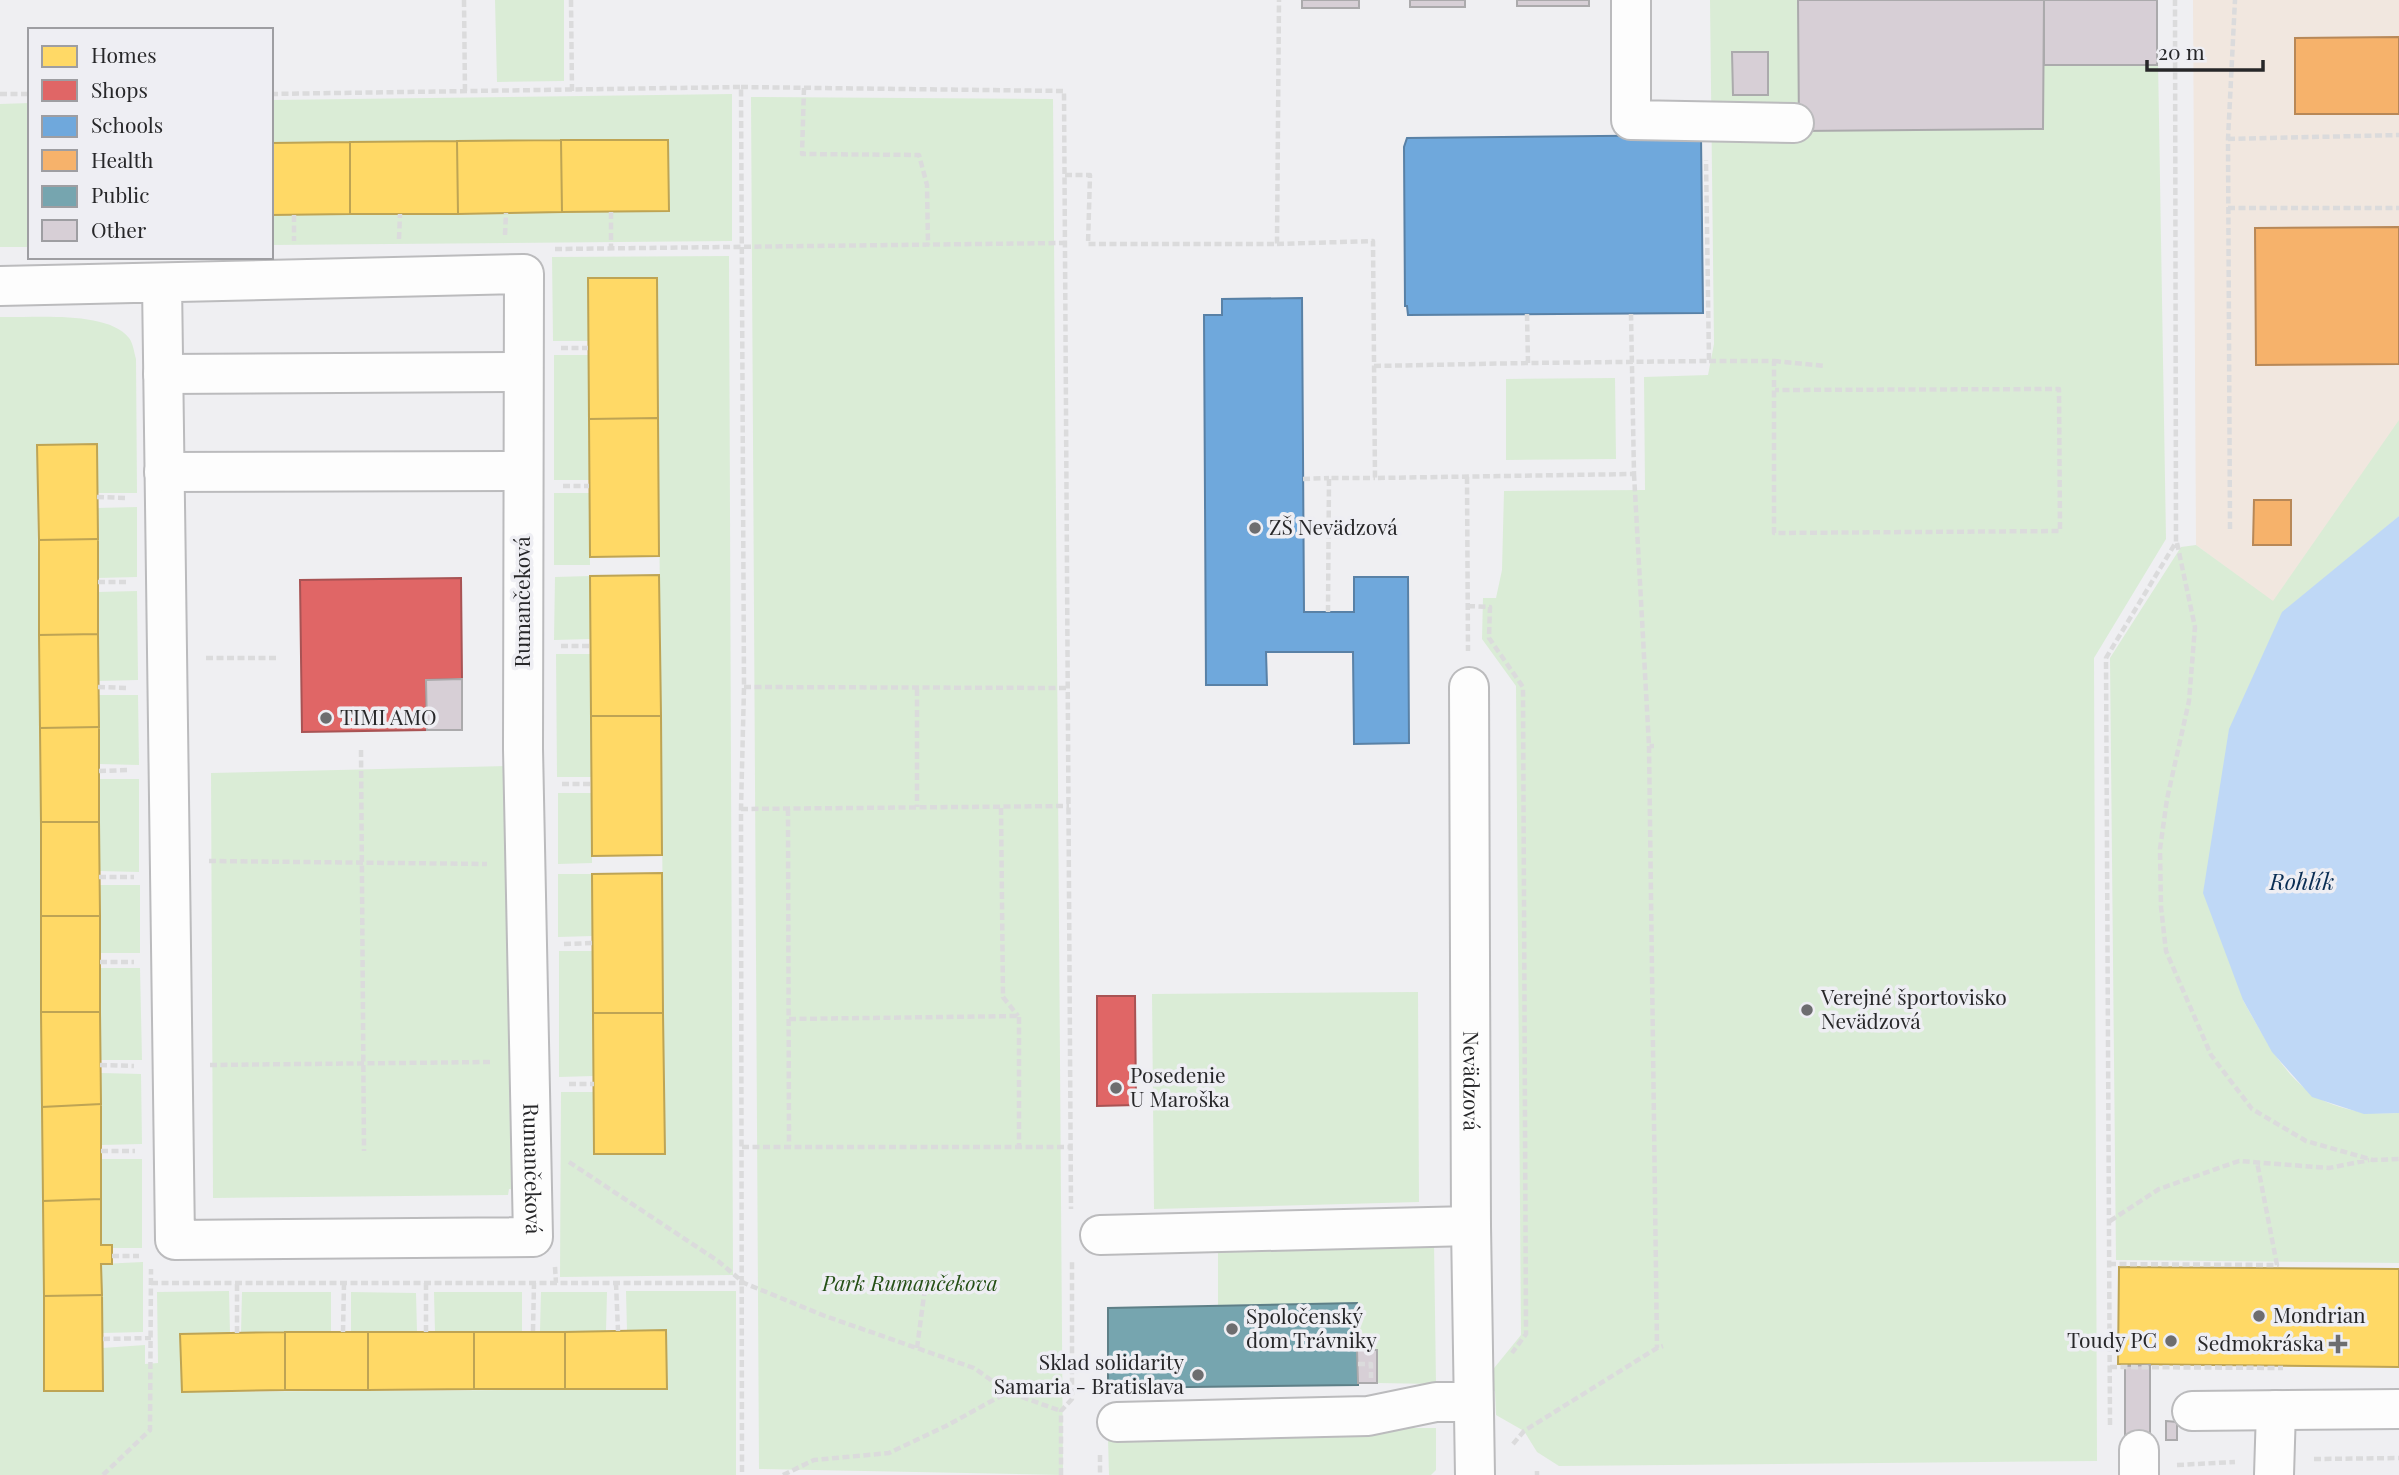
<svg xmlns="http://www.w3.org/2000/svg" width="2399" height="1475" viewBox="0 0 2399 1475" font-family="'Playfair Display',serif">
<style>
.medical{fill:#f1e7df}
.green{fill:#daecd6}
.water{fill:#bfd8f6}
.homes{fill:#ffd966;stroke:#bea454;stroke-width:2}
.shops{fill:#e06666;stroke:#a85354;stroke-width:2}
.schools{fill:#6fa8dc;stroke:#5981a6;stroke-width:2}
.health{fill:#f6b26b;stroke:#b88857;stroke-width:2}
.public{fill:#76a5af;stroke:#5e7f87;stroke-width:2}
.building{fill:#d7cfd6;stroke:#abaaac;stroke-width:2}
.lines{fill:none;stroke-linecap:round;stroke-linejoin:round}
.minor-casing{stroke:#bbbbbd;stroke-width:42}
.path{stroke:#dbdbdc;stroke-width:4.5;stroke-dasharray:7 3.5;stroke-linecap:butt}
.minor{stroke:#fdfdfd;stroke-width:38}
.poi-dot{fill:#6d6d6f;stroke:#eeeef3;stroke-width:2.5}
.labels{text-anchor:middle;stroke-width:7;stroke-linejoin:round;paint-order:stroke}
.poi-label{font-size:21px;fill:#272729;stroke:#eeeef3;text-anchor:start}
.street-label{font-size:21px;fill:#272729;stroke:#eeeef3}
.park-label{font-size:21px;font-style:italic;fill:#255016;stroke:#eeeef3}
.water-label{font-size:23px;font-style:italic;fill:#0a2e54;stroke:#eeeef3}
</style>
<rect width="100%" height="100%" fill="#efeff2"/>
<path class="medical" d="M2193,0h206v516l-126,86 -77,-57z"/>
<path class="green" d="M495,0h69v81l-67,1z
M1710,0h447l9,539 -72,119 3,803 -538,5 -22,-14 -13,-21 -28,-16 -1,-23 -9,-14 35,-43 -5,-649 -34,-47 1,-41h13l6,-28 2,-79 141,-1 -1,-113 64,-2 6,-31z
M732,94v147l-461,4v-145z
M751,97l302,2 10,1376 -304,-6z
M30,103v144h-30v-143z
M729,256l4,1019 -173,2 1,-185h33v62l71,-1 -8,-875h-69v63h-35l-1,-84z
M0,317c32,1 108,-7 129,21 4,5 5,14 7,21l1,134h-40l-1,-49 -59,1 8,946h58l-1,-43 43,-3v19l13,-1 -1,-71 72,-1 1,42 -49,1 1,58 484,-3v-58h-39l-1,-40h110v184h-736z
M554,355h34l1,125h-35z
M1615,378l1,81 -110,1v-81z
M2399,420v96l-56,48 -100,436c41,74 64,117 156,113v150l-283,-3 -6,-602 71,-111 15,-2 77,56z
M554,493h35l1,72h-36z
M137,507v70l-40,1v-70z
M590,576v63l-36,1 1,-63z
M137,591l1,89 -40,1v-89z
M556,654h35v123h-34z
M99,695h39l1,70 -40,-1z
M507,766l3,370 12,54 -13,-1 -1,6 -295,3 -2,-425z
M99,779h40v93l-40,-1z
M558,793h34v70l-34,1z
M558,874h34l1,62 -35,1z
M100,885h40v68h-40z
M559,951h34l1,125 -35,1z
M99,968h41l2,92h-42z
M1418,992l1,210 -265,7 -2,-215z
M101,1073l40,1 1,70 -41,1z
M101,1159h41v89h-30l-1,-3h-10z
M1434,1242l2,142 -59,-1 -20,-33 -1,-47 -138,2v-59z
M143,1262v70l-41,1 -1,-69z
M242,1292h89v40l-90,1z
M351,1292l65,1 1,39h-66z
M434,1292h88v39l-87,1z
M541,1292h66l-1,39h-66z
M1400,1428h36v42l-5,5h-322l-1,-36 260,-6z"/>
<path class="water" d="M2399,516v597l-35,1 -52,-17 -40,-45 -29,-52 -40,-107 26,-164 53,-117z"/>
<path class="homes" d="M561,140h107l1,71 -107,1z
M561,140l1,72 -104,2 -1,-73z
M457,141l1,73h-108v-72z
M350,142v72l-79,1v-72z
M588,278h69l1,140 -69,1z
M658,418l1,138 -69,1 -1,-138z
M97,444l1,95 -59,1 -2,-95z
M98,539v95l-59,1v-95z
M659,575l2,141h-70l-1,-140z
M98,634l1,93 -59,1 -1,-93z
M591,716h70l1,139 -70,1z
M99,727v95h-58l-1,-94z
M41,822h58l1,94h-59z
M662,873l1,140h-70l-1,-139z
M41,916h59v96h-59z
M41,1012h59l1,92 -59,3z
M593,1013h70l2,141h-71z
M101,1104v95l-58,2 -1,-94z
M101,1199v46h11v19h-11l1,31 -58,1 -1,-95z
M2119,1267l280,2v98l-281,-3z
M102,1295l1,96h-59v-95z
M666,1330l1,59h-102v-57z
M285,1332v58l-103,2 -2,-58z
M285,1332h83v58h-83z
M368,1332h106v57l-106,1z
M474,1332h91v57h-91z"/>
<path class="shops" d="M461,578l1,101 -36,1 1,50 -125,2 -2,-152z
M1097,996h38l1,109 -39,1z"/>
<path class="schools" d="M1701,135l2,178 -295,2 -1,-9h-2l-1,-159 3,-9z
M1302,298l2,314h50v-35h54l1,166 -55,1 -1,-92h-87l1,33h-61l-2,-370h18v-16z"/>
<path class="health" d="M2399,37v77h-104v-76z
M2399,227v137l-143,1 -1,-137z
M2254,500h37v45h-38z"/>
<path class="public" d="M1357,1303l1,82 -250,3v-80z"/>
<path class="building" d="M1302,0h57v8h-57z
M1410,0h55v7h-55z
M1517,0h72v6h-72z
M1798,0h246l-1,129 -244,2z
M2044,0h113v65h-113z
M1732,52h36v43h-35z
M462,679v51h-35l-1,-50z
M1357,1350h20v33h-19z
M2150,1365v86l-25,-1v-84z
M2166,1421l11,1v18h-11z"/>
<g class="lines">
<defs>
<g id="minor">
<path d="M1631,0v120l163,3"/>
<path id="s1" d="M0,286l524,-12 -1,475 10,488 -358,3 -13,-957"/>
<path d="M163,374l360,-2"/>
<path d="M164,472l359,-1"/>
<path id="s2" d="M1469,687l2,539 4,249"/>
<path d="M1100,1235l371,-9"/>
<path d="M2192,1411l207,-2"/>
<path d="M1117,1422l251,-6 68,-14h36"/>
<path d="M2139,1475v-25"/>
<path d="M2274,1475l2,-65"/>
</g>
</defs>
<use href="#minor" class="minor-casing"/>
<path class="path" d="M464,0l1,93
M571,0l1,91
M741,87l323,4 7,1118
M804,88l-2,66 117,1 8,30 1,60
M0,94h30
M271,94l470,-7 3,600 -3,122 1,666
M2228,139l171,-4
M1065,175h25l-2,69h189l2,-244
M2228,208h171
M611,212v36
M294,215v26
M505,235l1,-22
M399,239l1,-25
M1277,244l96,-3 2,237 259,-4 -3,-160
M555,249l510,-6
M1527,314l1,49 181,-2 -3,-201
M561,348h27
M1709,361h65v172l286,-2 -1,-142 -284,1
M1774,361l51,5
M1374,366l154,-3
M1634,474l15,272h5
M1467,477l1,174
M1303,479l26,-1
M563,486h26
M97,497l31,1
M2230,529l-2,-390 7,-139
M2177,543l18,84 -6,74 -22,98 -7,50 1,58 5,44 45,104 41,54 54,32 67,19 26,-1
M98,582h31
M1468,606l22,1 -1,31 34,49 3,647 -14,19
M1328,612l1,-134h46
M561,646h30
M206,658h73
M98,687l31,1
M744,687l324,1
M917,689v118
M1649,746l8,602
M361,750l3,401
M99,771l31,-1
M562,784h29
M1001,808l2,189 15,19
M741,809l328,-3
M788,809l1,337
M209,861l278,3
M99,877h35
M564,944l29,-1
M100,962h34
M789,1019l230,-3v130
M100,1065l34,1
M210,1065l281,-3
M569,1084h25
M742,1147h329
M101,1151h34
M569,1162l149,99 26,22 81,33 149,52 34,24 53,19
M2110,1221l49,-32 80,-28 90,7 40,-8
M112,1256h27
M2109,1264l168,1 -20,-103
M555,1267l1,16
M151,1283h593
M426,1283v49
M616,1283l2,48
M533,1331l1,-48
M343,1332l1,-49
M237,1333v-50
M103,1339l48,-1
M917,1348l8,-60
M1358,1364h13v14
M2110,1367l173,1
M2110,1425l-4,-767 70,-116 -1,-542
M1513,1444l11,-13 133,-83 6,-2
M1100,1455v20
M2314,1459l85,-1
M2177,1465l58,-3
M1537,1471v4
M103,1475l47,-45 1,-161
M783,1475l31,-15 75,-7 57,-27 62,-34
M1061,1475v-64l11,-12v-139"/>
<use href="#minor" class="minor"/>
</g>
<g class="poi-dot">
<circle cx="1255" cy="528" r="7"/>
<circle cx="326" cy="718" r="7"/>
<circle cx="1807" cy="1010" r="7"/>
<circle cx="1116" cy="1088" r="7"/>
<circle cx="2259" cy="1316" r="7"/>
<circle cx="1232" cy="1329" r="7"/>
<circle cx="2171" cy="1341" r="7"/>
<path d="M2334.5 1333.5h7v7h7v7h-7v7h-7v-7h-7v-7h7z"/>
<circle cx="1198" cy="1375" r="7"/>
</g>
<g class="labels">
<g class="poi-label">
<text x="1269" y="535">ZŠ Nevädzová</text>
<text x="340" y="725">TIMI AMO</text>
<text x="1821" y="1005">Verejné športovisko<tspan x="1821" dy="24">Nevädzová</tspan></text>
<text x="1130" y="1083">Posedenie<tspan x="1130" dy="24">U Maroška</tspan></text>
<text x="2273" y="1323">Mondrian</text>
<text x="1246" y="1324">Spoločenský<tspan x="1246" dy="24">dom Trávniky</tspan></text>
<text x="2157" y="1348" text-anchor="end">Toudy PC</text>
<text x="2324" y="1351" text-anchor="end">Sedmokráska</text>
<text x="1184" y="1370" text-anchor="end">Sklad solidarity<tspan x="1184" dy="24">Samaria - Bratislava</tspan></text>
</g>
<g class="street-label">
<text transform="translate(523 602) rotate(-90)" y="7">Rumančeková</text>
<text dy="7" stroke="none"><textPath href="#s2" startOffset="394">Nevädzová</textPath></text>
<text dy="7" stroke="none"><textPath href="#s1" startOffset="1419">Rumančeková</textPath></text>
</g>
<g class="park-label">
<text x="910" y="1291">Park Rumančekova</text>
</g>
<g class="water-label">
<text x="2302" y="890">Rohlík</text>
</g>
</g>
<rect x="28" y="28" width="245" height="231" fill="#eeeef3" stroke="#9e9ea2" stroke-width="2"/>
<rect x="42" y="46" width="35" height="21" fill="#ffd966" stroke="#9e9ea2" stroke-width="2"/>
<text x="91" y="63" font-size="21" fill="#272729">Homes</text>
<rect x="42" y="80" width="35" height="21" fill="#e06666" stroke="#9e9ea2" stroke-width="2"/>
<text x="91" y="98" font-size="21" fill="#272729">Shops</text>
<rect x="42" y="116" width="35" height="21" fill="#6fa8dc" stroke="#9e9ea2" stroke-width="2"/>
<text x="91" y="133" font-size="21" fill="#272729">Schools</text>
<rect x="42" y="150" width="35" height="21" fill="#f6b26b" stroke="#9e9ea2" stroke-width="2"/>
<text x="91" y="168" font-size="21" fill="#272729">Health</text>
<rect x="42" y="186" width="35" height="21" fill="#76a5af" stroke="#9e9ea2" stroke-width="2"/>
<text x="91" y="203" font-size="21" fill="#272729">Public</text>
<rect x="42" y="220" width="35" height="21" fill="#d7cfd6" stroke="#9e9ea2" stroke-width="2"/>
<text x="91" y="238" font-size="21" fill="#272729">Other</text>
<path d="M2147 60v10h116v-10" fill="none" stroke="#272729" stroke-width="3.5"/>
<text x="2158" y="60" font-size="21" fill="#272729" stroke="#eeeef3" stroke-width="5" paint-order="stroke">20 m</text>
</svg>
